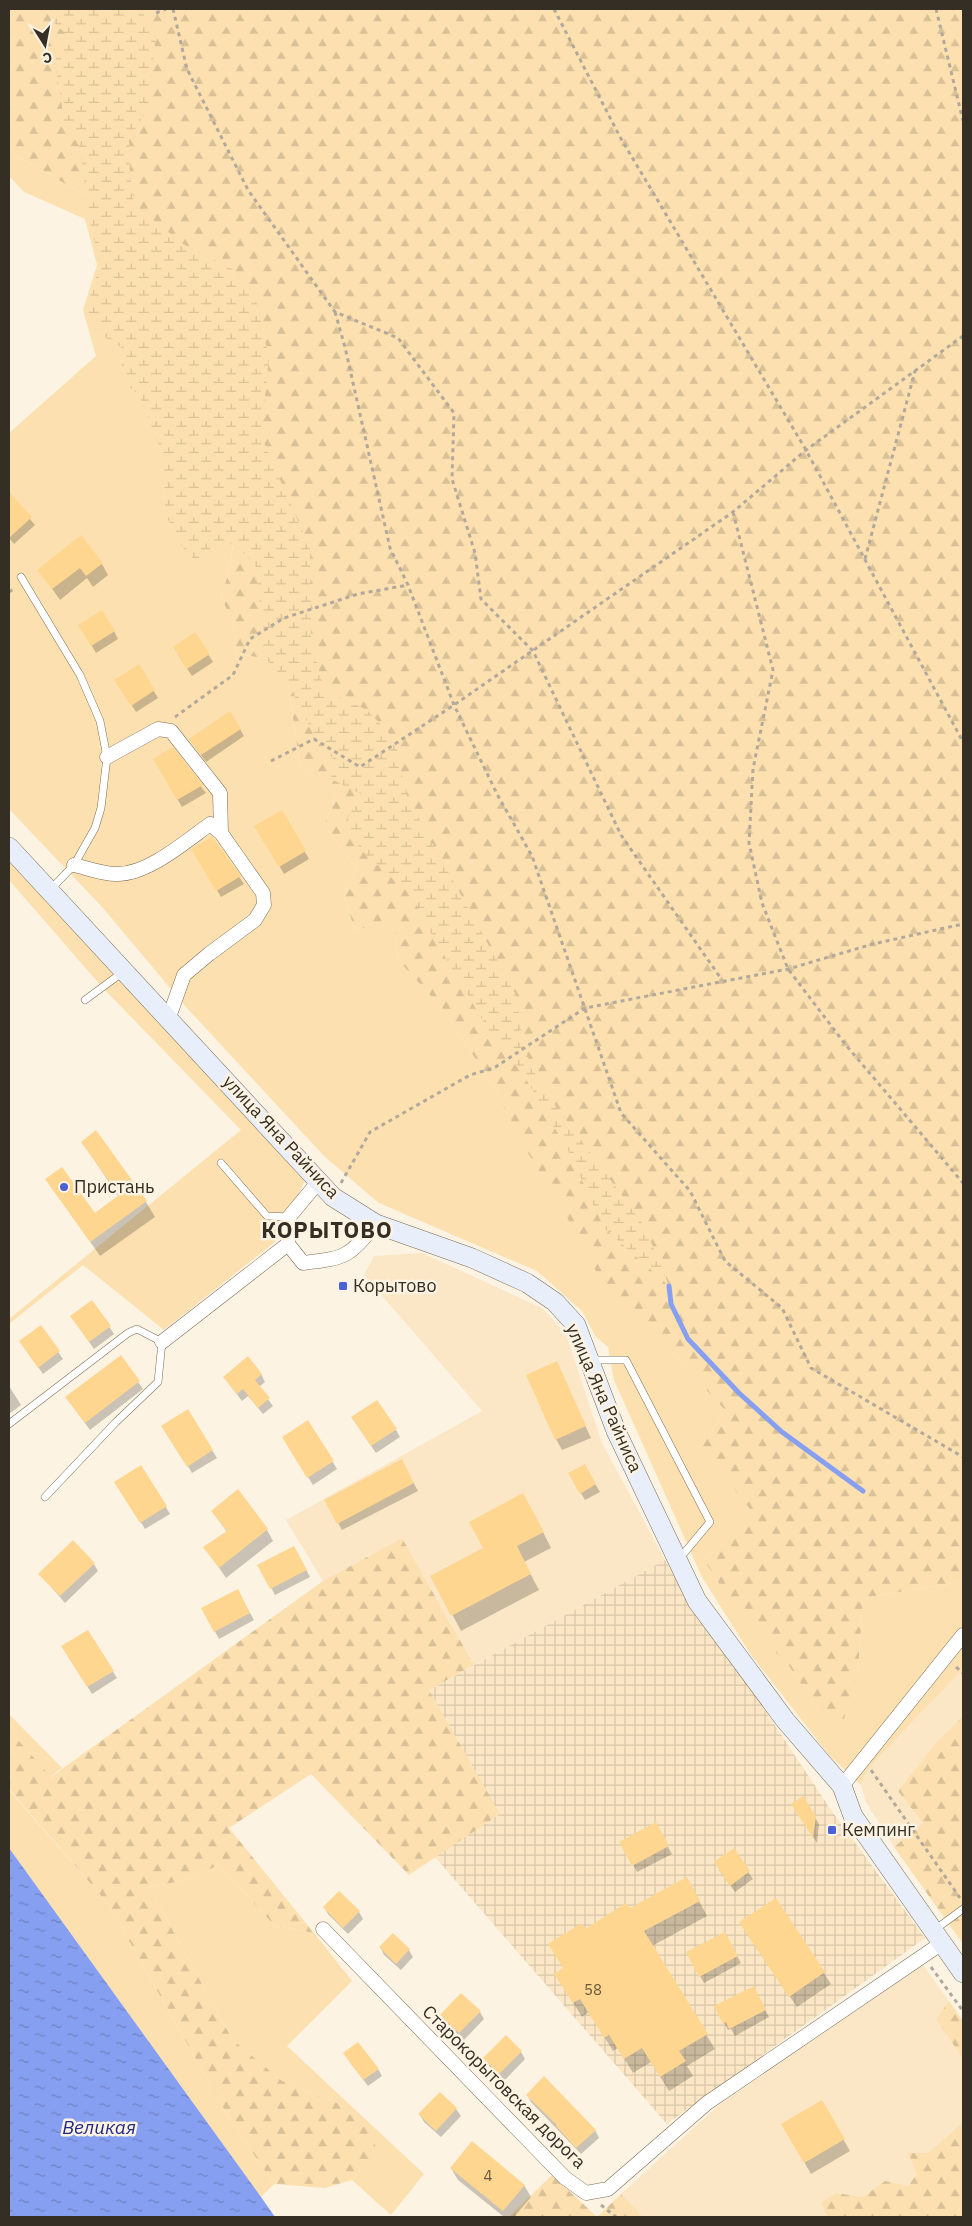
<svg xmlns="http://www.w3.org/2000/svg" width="972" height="2226" viewBox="0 0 972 2226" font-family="'IBM Plex Sans',sans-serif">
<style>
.built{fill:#fbe7c5}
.industrial{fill:url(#industrial-grid)}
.green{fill:#fce0af}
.forest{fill:url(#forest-firs)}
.wetland{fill:url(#wetland-marsh)}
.water{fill:url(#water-ripples)}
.shadow{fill:#0003}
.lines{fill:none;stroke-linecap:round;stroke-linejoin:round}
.stream{stroke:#879ff1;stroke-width:5}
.building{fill:#ffd690}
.lane-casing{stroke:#7b6d55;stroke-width:8}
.street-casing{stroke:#7b6d55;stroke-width:15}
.secondary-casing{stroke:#7b6d55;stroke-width:20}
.path{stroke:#b2a99c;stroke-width:3;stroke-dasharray:4 4;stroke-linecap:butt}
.lane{stroke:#fff;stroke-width:7}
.street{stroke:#fff;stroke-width:14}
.secondary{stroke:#e9eefb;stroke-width:19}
.poi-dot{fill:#4b62d6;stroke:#fdf3e3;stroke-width:2}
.labels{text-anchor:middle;stroke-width:5;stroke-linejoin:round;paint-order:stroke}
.number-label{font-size:15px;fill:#67583f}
.street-label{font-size:18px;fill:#342e24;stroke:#fdf3e3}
.poi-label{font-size:18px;fill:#342e24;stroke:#fdf3e3;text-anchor:start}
.water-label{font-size:19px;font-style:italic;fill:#1f2885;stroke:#fdf3e3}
.district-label{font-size:22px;font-weight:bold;letter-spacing:1px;fill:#342e24;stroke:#fdf3e3}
</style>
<defs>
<pattern id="industrial-grid" width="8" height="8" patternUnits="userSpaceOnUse" patternTransform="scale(1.25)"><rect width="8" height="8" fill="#fbe7c5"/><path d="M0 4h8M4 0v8" fill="none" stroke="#d8c6a9"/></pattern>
<pattern id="forest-firs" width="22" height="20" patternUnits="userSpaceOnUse" patternTransform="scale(1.25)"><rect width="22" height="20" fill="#fce0af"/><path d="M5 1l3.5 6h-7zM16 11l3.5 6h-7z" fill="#d9c096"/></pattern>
<pattern id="wetland-marsh" width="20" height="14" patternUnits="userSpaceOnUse" patternTransform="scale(1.25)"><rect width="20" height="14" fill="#fce0af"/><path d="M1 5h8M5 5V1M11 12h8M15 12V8" fill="none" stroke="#d9c096"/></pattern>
<pattern id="water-ripples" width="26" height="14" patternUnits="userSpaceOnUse" patternTransform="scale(1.25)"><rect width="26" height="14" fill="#879ff1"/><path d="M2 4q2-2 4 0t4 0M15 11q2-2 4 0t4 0" fill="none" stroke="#6f82c3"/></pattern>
</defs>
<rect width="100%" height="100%" fill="#fdf3e3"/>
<path class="built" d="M422,1253l120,55 24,26 36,109 63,117 -191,105 -72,-127 -79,43 -37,-61 196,-109 -118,-136 10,-19z
M963,1669v47l-29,29 -36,46 25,32 -29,24 -28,-45 -5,-17 3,-9 11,-15z
M923,1965l26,36 -13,18 27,40v63l-35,31 -10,21 -11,12 -22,-4 -22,15 -27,-4 -15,9 6,15h-184l-22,-23 99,-90z"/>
<path class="industrial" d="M665,1560l166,250 94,128 -258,186 -232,-267 64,-43 -70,-124z"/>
<path class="green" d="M9,152l78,44 13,70 -15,45 18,25 19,12 -1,32 18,15 25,63 1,56 31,47 16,-14 21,-3 -4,27 -8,27 12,24 3,31 30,6 22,24 12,83 15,10 22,21 -13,27 32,44 -12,28 11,35 38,-15 5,44 44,48 54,82 30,58 43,73 104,133 52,56 -23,36 55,71 -53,43 36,55 49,51 33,49 36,-43 5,-74 97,-16 3,-5v92l-88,92 -11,15 -3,9 -32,-30 -78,-100 -49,-78 -88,-197 -6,-33 -12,-10 -14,-26 -45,-40 -158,-68 -54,-46 -139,-150 -83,-99 -94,-99v-376l87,-77 -13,-46 14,-45 -12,-46 -61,-27 -15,-16z
M9,858l177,194 120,126 -30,63 -112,89 -81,-65 -74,59v-5l232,-189 -139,-143 -93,-107z
M9,1714l53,54 -12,9 -41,-47z
M9,1790l100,115 120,213 45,66 -13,13 -252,-349z
M219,1865l56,61 39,7 38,48 -65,65 137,128 -33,41 -39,-35 26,-25 -41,-52 -55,-22 -50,-42 -83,-152 33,-6z"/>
<path class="forest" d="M9,9h954v1568l-3,5 -97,16 -5,74 -14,47 -22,-4 -33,-49 -49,-50 -36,-56 52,-43 -54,-71 23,-36 -52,-56 -64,-59 -40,-74 -44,-73 -29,-58 -54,-82 -44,-48 -5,-43 -38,14 -11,-35 12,-28 -32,-44 13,-27 -22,-21 -15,-10 -12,-83 -22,-24 -30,-6 -3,-31 -12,-24 8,-27 4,-26 -21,2 -16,14 -12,-12 -19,-35 -1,-56 -25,-63 -18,-15 1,-32 -19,-12 -18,-25 15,-45 -13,-70 -78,-44z
M402,1538l72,127 -45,25 71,124 -91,61 -98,-101 -82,54 85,105 -39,-7 -56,-61 -37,16 -33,6 83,152 50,42 55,22 34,29 7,23 -26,25 -27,8 -51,-4 -45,-66 -120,-213 -100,-116v-59l42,47 272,-196z
M963,1716v228l-69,-97 29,-24 -25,-32 36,-46z
M949,2001l14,20v38l-27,-40z
M963,2122v95h-136l-6,-15 15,-9 27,4 22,-16 23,5 9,-12 -9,-21h20z
M552,2175l45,42 24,-23 22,23h-134z"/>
<path class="wetland" d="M51,9h89l16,24 -8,75 -19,32 1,34 4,30 49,40 51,26 23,34 12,54 -8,78 49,112 1,96 14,47 42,19 30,32 1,18 10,39 108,196 8,53 15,35 106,144 24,59 -65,-58 -34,-74 -56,-95 -25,-28 -60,-101 -17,-34 -52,-47 -14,-28 15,-27 -30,-15 4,-18 -20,-23 -27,-55 -22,-24 -11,-96 -22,-19 -21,3 -16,14 -12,-12 -19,-35 -1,-56 -25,-63 -18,-15 1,-32 -19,-12 -18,-25 15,-45 -9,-39 -11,-79 -16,-28 -9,-58 10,-29 -15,-14z"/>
<path class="water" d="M9,1848l252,349 14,20h-266z"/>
<path class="shadow" d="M15,501l20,24 -21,19 -5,-6v-31z
M102,564l6,11 -15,12 -6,-9 -27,22 -21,-30z
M114,631l4,8 -22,14 -12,-20z
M195,634l18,28 -21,14 -14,-21z
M138,666l20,32 -22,14 -16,-25z
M240,729l4,7 -38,26 -16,-22z
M172,749l34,44 -24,14 -28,-48z
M281,811l28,48 -25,15 -28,-48z
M214,840l30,44 -23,13 -28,-48z
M82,1142l64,60 9,15 -55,39 -53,-77 47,35 25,-17z
M92,1301l22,33 -20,15 -18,-26z
M41,1327l22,32 -20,15 -18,-26z
M120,1357l23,32 -53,41 -19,-26z
M556,1363l35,75 -29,12 -6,-11z
M261,1374l4,8 -6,5 14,19 -10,8 -15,-18 -6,5 -13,-17z
M9,1386l12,19 -12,9z
M188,1411l29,47 -25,15 -29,-47z
M308,1422l29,47 -24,16 -30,-48z
M357,1425l39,5 4,7 -24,16z
M401,1460l17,31 -76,39 -17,-30z
M584,1465l16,27 -15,8 -15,-26z
M141,1467l29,47 -25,15 -29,-47z
M532,1510l19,38 -27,14 15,28 -78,41 -29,-55 52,-27z
M212,1511l55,19 6,11 -47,37 -21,-31 22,-15z
M294,1547l16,30 -35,18 -16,-30z
M94,1564l4,7 -33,32 -25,-29z
M237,1590l17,30 -35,19 -16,-30z
M87,1631l30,47 -25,16 -29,-47z
M797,1812l18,5 4,7 -2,19z
M655,1824l17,30 -35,18 -16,-30z
M733,1850l20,29 -18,13 -16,-22z
M695,1893l12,23 -55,30 63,103 -28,17 6,10 -24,15 -18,-29 -18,11 -15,-25 -5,3 -24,-39 -7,5 -18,-29v-19l21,-39 44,-20z
M775,1900l56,84 -34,23 -50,-73z
M324,1907l35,5 4,7 -15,15 -20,-20z
M725,1933l16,30 -37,20 -4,-7z
M380,1947l29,3 4,7 -12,13 -17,-15z
M753,1987l16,30 -34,19 -4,-7 -3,1 -12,-23z
M480,2012l4,7 -20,21 -18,-17 -4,-8z
M521,2052l4,7 -21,22 -15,-15 -4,-7z
M349,2061l29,8 4,7 -14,10z
M440,2093l16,16 5,7 -20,21 -17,-15 -4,-7z
M527,2095l68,35 4,8 -18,16 -50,-52z
M822,2102l28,49 -39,23 -28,-49z
M451,2168l73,17 7,12 -17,20h-10l-46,-37z"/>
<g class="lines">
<path class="stream" d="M669,1286l2,18 17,35 51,54 43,39 81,59"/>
</g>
<path class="building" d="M9,492l23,25 -23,21z
M81,535l22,28 -17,13 -6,-8 -28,21 -15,-19z
M102,610l13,21 -24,15 -13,-21z
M195,632l15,22 -23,15 -14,-22z
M139,664l16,26 -24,16 -17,-26z
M230,711l11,18 -40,26 -12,-16z
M173,747l30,38 -26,15 -24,-41z
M282,810l24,41 -27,16 -25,-41z
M212,837l29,39 -25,15 -25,-42z
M96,1130l51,71 -57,41 -45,-63 17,-12 33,46 24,-18 -38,-53z
M92,1300l19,26 -22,16 -19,-26z
M41,1325l19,26 -22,17 -19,-27z
M121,1355l19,26 -55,42 -20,-26z
M248,1356l14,18 -7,6 15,18 -12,10 -15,-19 -6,5 -14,-17z
M557,1361l29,65 -31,14 -29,-65z
M377,1400l20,29 -26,17 -20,-29z
M188,1409l25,41 -26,17 -26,-41z
M308,1420l26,41 -27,17 -25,-41z
M402,1459l12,24 -77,41 -13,-24z
M585,1464l11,20 -16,10 -12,-21z
M141,1465l26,41 -27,17 -26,-41z
M238,1489l30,40 -49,39 -16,-21 24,-16 -16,-20z
M523,1493l21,39 -27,14 14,28 -80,42 -21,-40 53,-28 -14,-26z
M73,1540l22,23 -35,33 -22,-22z
M294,1546l13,24 -37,19 -13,-24z
M238,1589l12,24 -36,19 -13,-24z
M88,1630l26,41 -27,16 -26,-41z
M803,1796l13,20 -3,22 -22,-34z
M656,1822l13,24 -37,20 -13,-24z
M734,1848l16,23 -20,15 -16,-24z
M687,1877l13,24 -56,30 64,103 -29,17 7,10 -26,16 -18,-29 -18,11 -15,-24 -5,3 -24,-39 -7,4 -19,-29 9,-6 -15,-24 34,-21 3,6 41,-26 4,5z
M339,1891l21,20 -17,17 -20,-21z
M776,1898l49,74 -36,25 -50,-75z
M725,1932l13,24 -39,21 -13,-25z
M393,1933l17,16 -14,15 -17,-17z
M754,1986l12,24 -37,19 -3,-7 -3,2 -9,-18z
M461,1993l20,18 -22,22 -19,-18z
M506,2035l16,16 -23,23 -16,-16z
M358,2042l21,27 -16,11 -20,-27z
M544,2076l52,54 -20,18 -20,-22 1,-1 -31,-30z
M440,2092l17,16 -21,23 -18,-17z
M822,2100l23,39 -41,24 -23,-39z
M472,2141l53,44 -22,26 -53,-43z"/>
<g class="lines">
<defs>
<path id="lane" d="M21,577l59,98 20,46 7,36 -6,51 -6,20 -21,37 -24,25
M85,1000l38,-28
M221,1163l46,53 22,1
M591,1360h35l84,162 -30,36
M9,1424l119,-91 9,-4 25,13 -4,40 -42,40 -71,75
M933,1931l30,-22"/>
<path id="street" d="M107,757l51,-28 13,2 49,62 1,40
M74,865c13,3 28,9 42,9 31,1 69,-32 94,-50l11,9 42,60 1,12 -9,15 -46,34 -25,21 -15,42
M319,1181l-30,36 -1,27 15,19c44,-5 45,-6 73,-39
M162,1342l126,-98
M842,1786l121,-151
M323,1929l242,249 21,15 22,-4 99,-86 235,-160"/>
<path id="secondary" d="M9,847l324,350 43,27 96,34 55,25 28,19 21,23 40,106 81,170 88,119 57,66 11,30 110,157"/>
</defs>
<use href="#lane" class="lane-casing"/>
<use href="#street" class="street-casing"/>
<use href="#secondary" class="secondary-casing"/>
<path class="path" d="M173,9l14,60 61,121 87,122 63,26 56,75 -2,66 23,74 6,46 52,52 88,184 101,145
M554,9l66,128 186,313 157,292
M936,9l27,112
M156,13l10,-4
M335,312l10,35 45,201 18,37 46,120 43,89 35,62 89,257 69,78 35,70 57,47 29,60 152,89
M733,512l40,158 -20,99 -4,74 13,60 26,66 57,75 118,139
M865,559l50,-188
M9,592l6,-4
M175,717l58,-42 17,-36 34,-21 74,-24 50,-9
M271,761l43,-22 46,28 94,-62 279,-193 73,-62 157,-114
M341,1183l29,-51 100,-57 24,-7 91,-60 203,-39 85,-25 90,-20
M956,1667l7,6
M871,1770l89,128
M931,1967l32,44
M601,2205l15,12"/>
<use href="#lane" class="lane"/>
<use href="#street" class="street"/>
<use href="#secondary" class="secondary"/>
</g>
<g class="poi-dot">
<circle cx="64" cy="1187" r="5"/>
<rect x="338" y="1281" width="10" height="10" rx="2.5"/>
<rect x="827" y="1825" width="10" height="10" rx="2.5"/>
</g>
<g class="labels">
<g class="number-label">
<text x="593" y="1995">58</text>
<text x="488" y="2181">4</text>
</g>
<g class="street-label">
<text transform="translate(281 1137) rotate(47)" y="6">улица Яна Райниса</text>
<text transform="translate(604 1398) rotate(66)" y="6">улица Яна Райниса</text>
<text transform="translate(504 2087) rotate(45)" y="6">Старокорытовская дорога</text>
</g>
<g class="poi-label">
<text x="74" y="1193">Пристань</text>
<text x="353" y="1292">Корытово</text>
<text x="842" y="1836">Кемпинг</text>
</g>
<g class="water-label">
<text x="99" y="2134">Великая</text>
</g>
<g class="district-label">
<text x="327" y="1238">КОРЫТОВО</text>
</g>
</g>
<rect width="972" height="2226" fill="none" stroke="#342e24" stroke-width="20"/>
<g transform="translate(45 45) rotate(169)" stroke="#fdf3e3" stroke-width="4" paint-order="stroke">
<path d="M0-4L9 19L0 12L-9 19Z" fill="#342e24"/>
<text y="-8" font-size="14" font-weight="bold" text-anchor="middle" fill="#342e24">С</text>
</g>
</svg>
